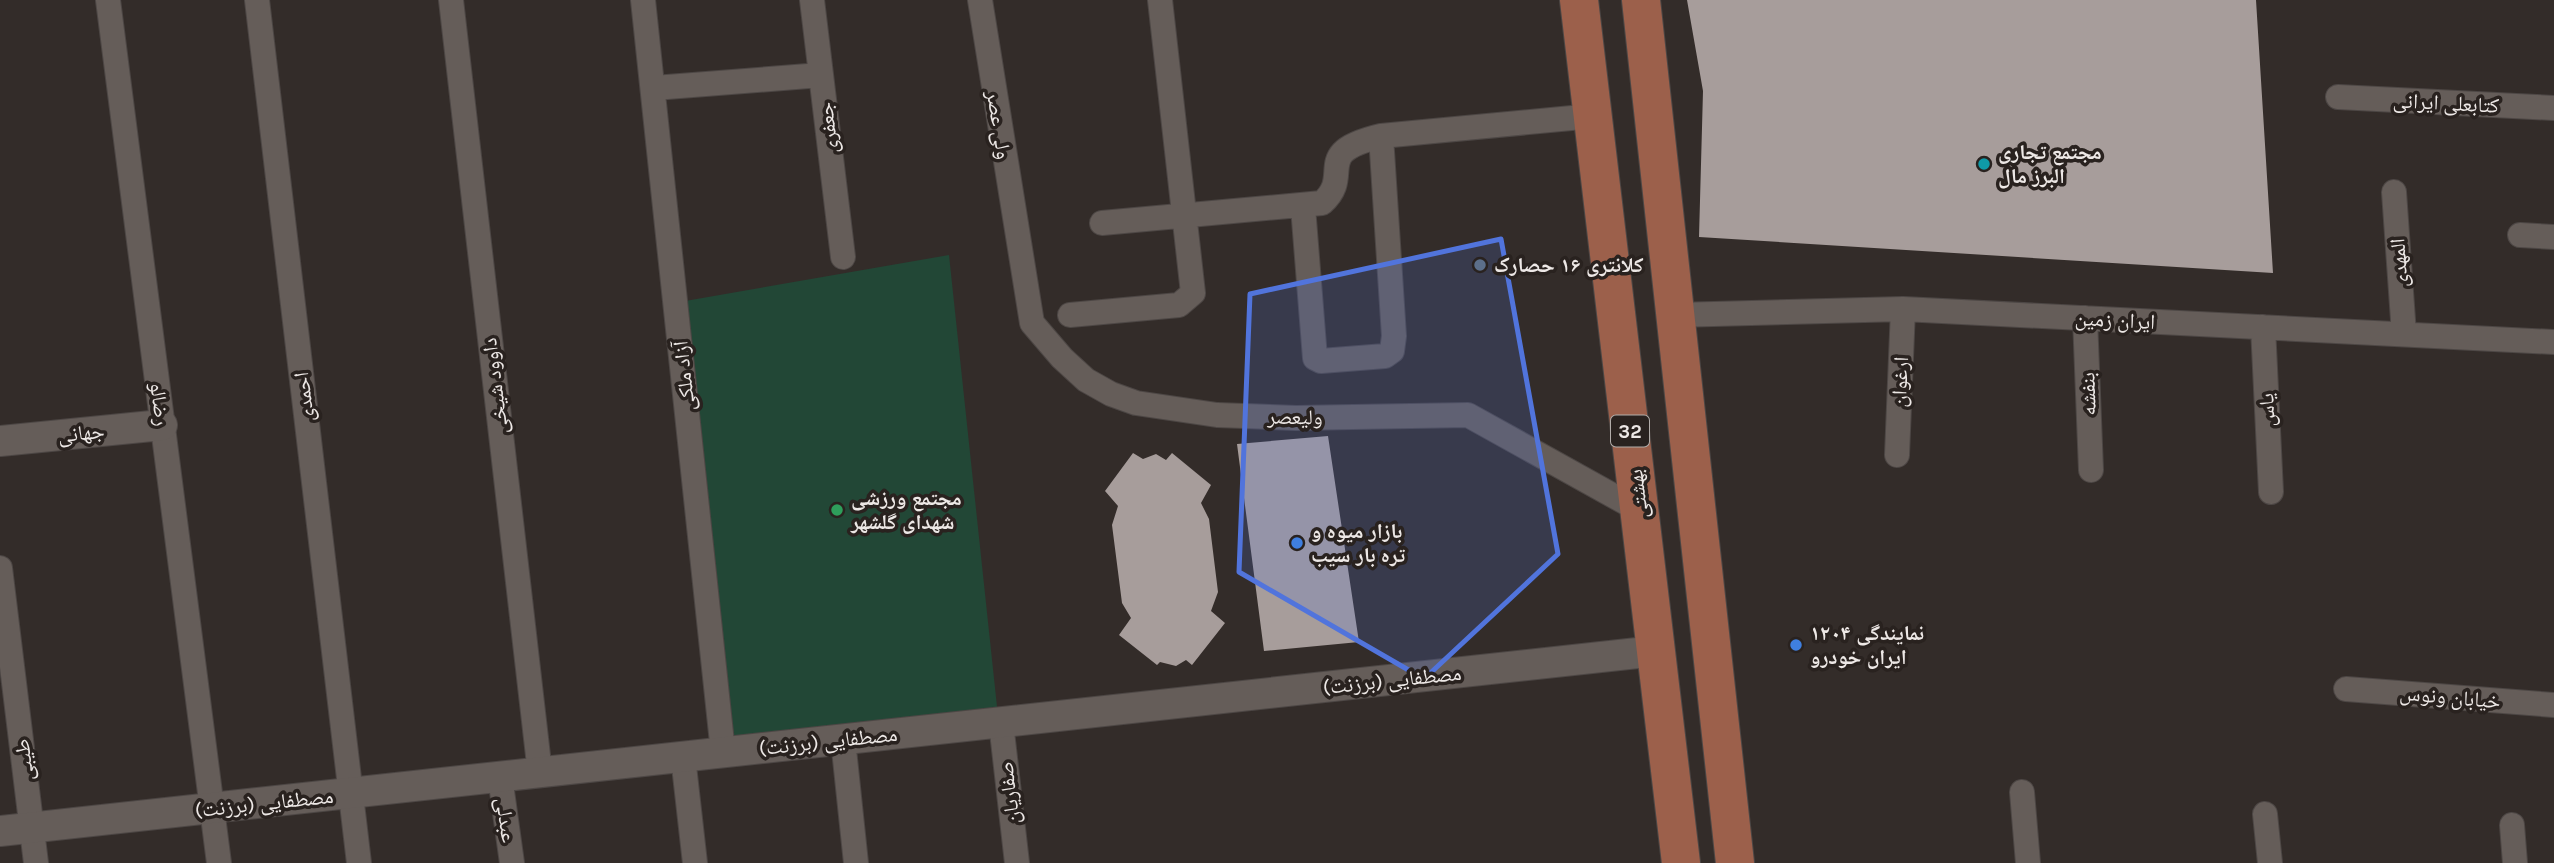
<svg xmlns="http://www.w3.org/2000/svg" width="2554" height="863" viewBox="0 0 2554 863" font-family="Karla,'Noto Naskh Arabic',sans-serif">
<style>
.green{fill:#224736}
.building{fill:#a79d9b}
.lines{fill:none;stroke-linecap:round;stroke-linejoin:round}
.minor-casing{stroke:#4d4745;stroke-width:26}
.tertiary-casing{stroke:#4d4745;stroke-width:32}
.primary-casing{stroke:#4d4745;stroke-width:40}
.minor{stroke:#655d59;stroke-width:24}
.tertiary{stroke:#655d59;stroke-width:30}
.primary{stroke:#9c604b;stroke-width:38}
.marked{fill:#5174dc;fill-opacity:0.2;stroke:#5174dc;stroke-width:5;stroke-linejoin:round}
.culture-dot{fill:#0f9aa8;stroke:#29221f;stroke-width:2.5}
.service-dot{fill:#5c6f8a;stroke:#29221f;stroke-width:2.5}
.leisure-dot{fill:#2e9e5b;stroke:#29221f;stroke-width:2.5}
.shop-dot{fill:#3f7fe0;stroke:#29221f;stroke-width:2.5}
.labels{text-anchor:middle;stroke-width:7;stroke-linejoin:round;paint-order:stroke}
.shield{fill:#29221f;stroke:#b2adaa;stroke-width:2}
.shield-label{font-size:19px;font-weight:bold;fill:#ede8e6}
.street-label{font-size:21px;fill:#ede8e6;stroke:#29221f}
.poi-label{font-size:21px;font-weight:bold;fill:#ede8e6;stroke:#29221f;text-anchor:start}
</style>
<rect width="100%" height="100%" fill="#332c29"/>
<path class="green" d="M949,255l49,461 -269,29 -61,-441z"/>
<path class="building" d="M1687,0h569l17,273 -574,-36 4,-146z
M1328,436l31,206 -95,9 -27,-207z
M1133,453l10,6 13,-5 10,6 6,-7 39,32 -10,18 8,16 9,73 -7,19 14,12 -33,42 -6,-5 -10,6 -16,-4 -3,3 -38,-30 12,-17 -9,-15 -10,-78 6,-19 -13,-15z"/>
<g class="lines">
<defs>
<path id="minor" d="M108,0l111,863
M257,0l102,863
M451,0l89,773
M643,0l80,752
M812,0l31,257
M980,0l52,323 30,35 24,22 25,14 25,9 81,12 79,3 172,-3 171,95
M654,88l167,-13
M2338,97l216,11
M2394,192l10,142
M1303,207l12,151 6,3 64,-5 7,-5 2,-15 -13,-200
M1102,223l220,-20c33,-29 -13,-50 59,-67l212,-20
M2520,235l34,2
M1070,315l109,-10 14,-12 -33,-293
M1675,315l228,-6 651,33
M2085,318l6,152
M2263,327l8,165
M1897,455l6,-146
M0,568l36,295
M2346,689l208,16
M1001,723l16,140
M843,740l13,123
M683,757l12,106
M500,777l12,86
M2022,792l6,71
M2265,814l5,49
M2512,825l3,38"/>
<path id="tertiary" d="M0,441l162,-16
M0,831l1656,-180"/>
<path id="primary" d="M1579,0l102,863
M1641,0l94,863"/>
</defs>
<use href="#minor" class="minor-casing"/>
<use href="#tertiary" class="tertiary-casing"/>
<use href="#primary" class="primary-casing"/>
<use href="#minor" class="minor"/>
<use href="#tertiary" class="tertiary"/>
<use href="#primary" class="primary"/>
</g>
<path class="marked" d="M1501,239l57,315 -134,125 -185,-107 11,-278z"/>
<circle class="culture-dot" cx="1984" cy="164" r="7"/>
<circle class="service-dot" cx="1480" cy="265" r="7"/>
<circle class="leisure-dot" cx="837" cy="510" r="7"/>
<g class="shop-dot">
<circle cx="1297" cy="543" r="7"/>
<circle cx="1796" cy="645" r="7"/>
</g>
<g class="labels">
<rect class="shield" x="1611" y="415.5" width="38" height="31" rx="5"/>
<g class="shield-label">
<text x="1630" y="438">32</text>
</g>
<g class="street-label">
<text transform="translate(2446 103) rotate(3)" y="7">کتابعلی ایرانی</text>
<text transform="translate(999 125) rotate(81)" y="7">ولی عصر</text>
<text transform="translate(828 128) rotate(-97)" y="7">جعفری</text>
<text transform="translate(2399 263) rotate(-94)" y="7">المهدی</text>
<text transform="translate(2115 320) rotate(3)" y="7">ایران زمین</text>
<text transform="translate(684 376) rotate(-96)" y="7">آزاد ملکی</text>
<text transform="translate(1900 382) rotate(-87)" y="7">ارغوان</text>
<text transform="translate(495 386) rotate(-97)" y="7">داوود شیخی</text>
<text transform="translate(2088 394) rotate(-92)" y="7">بنفشه</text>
<text transform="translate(304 397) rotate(-97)" y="7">احمدی</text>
<text transform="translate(160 404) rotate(83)" y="7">رضالو</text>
<text transform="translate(2267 410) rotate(-93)" y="7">یاس</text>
<text transform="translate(1295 417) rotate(1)" y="7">ولیعصر</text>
<text transform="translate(81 433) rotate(-6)" y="7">جهانی</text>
<text transform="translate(1638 494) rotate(-97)" y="7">بهشتی</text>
<text transform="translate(1392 680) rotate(-6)" y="7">مصطفایی (برزنت)</text>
<text transform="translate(2450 697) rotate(5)" y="7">خیابان ونوس</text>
<text transform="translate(828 741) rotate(-6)" y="7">مصطفایی (برزنت)</text>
<text transform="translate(24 760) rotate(-97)" y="7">طیبی</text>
<text transform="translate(1009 793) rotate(-97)" y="7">صفاریان</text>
<text transform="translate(264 803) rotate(-6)" y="7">مصطفایی (برزنت)</text>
<text transform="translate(506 820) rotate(82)" y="7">عبدلی</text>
</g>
<g class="poi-label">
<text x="1998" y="159">مجتمع تجاری<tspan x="1998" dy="24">البرز مال</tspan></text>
<text x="1494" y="272">کلانتری ۱۶ حصارک</text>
<text x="851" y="505">مجتمع ورزشی<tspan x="851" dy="24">شهدای گلشهر</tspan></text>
<text x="1311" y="538">بازار میوه و<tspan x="1311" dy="24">تره بار سیب</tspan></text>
<text x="1810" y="640">۱۲۰۴ نمایندگی<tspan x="1810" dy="24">ایران خودرو</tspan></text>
</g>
</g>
</svg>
